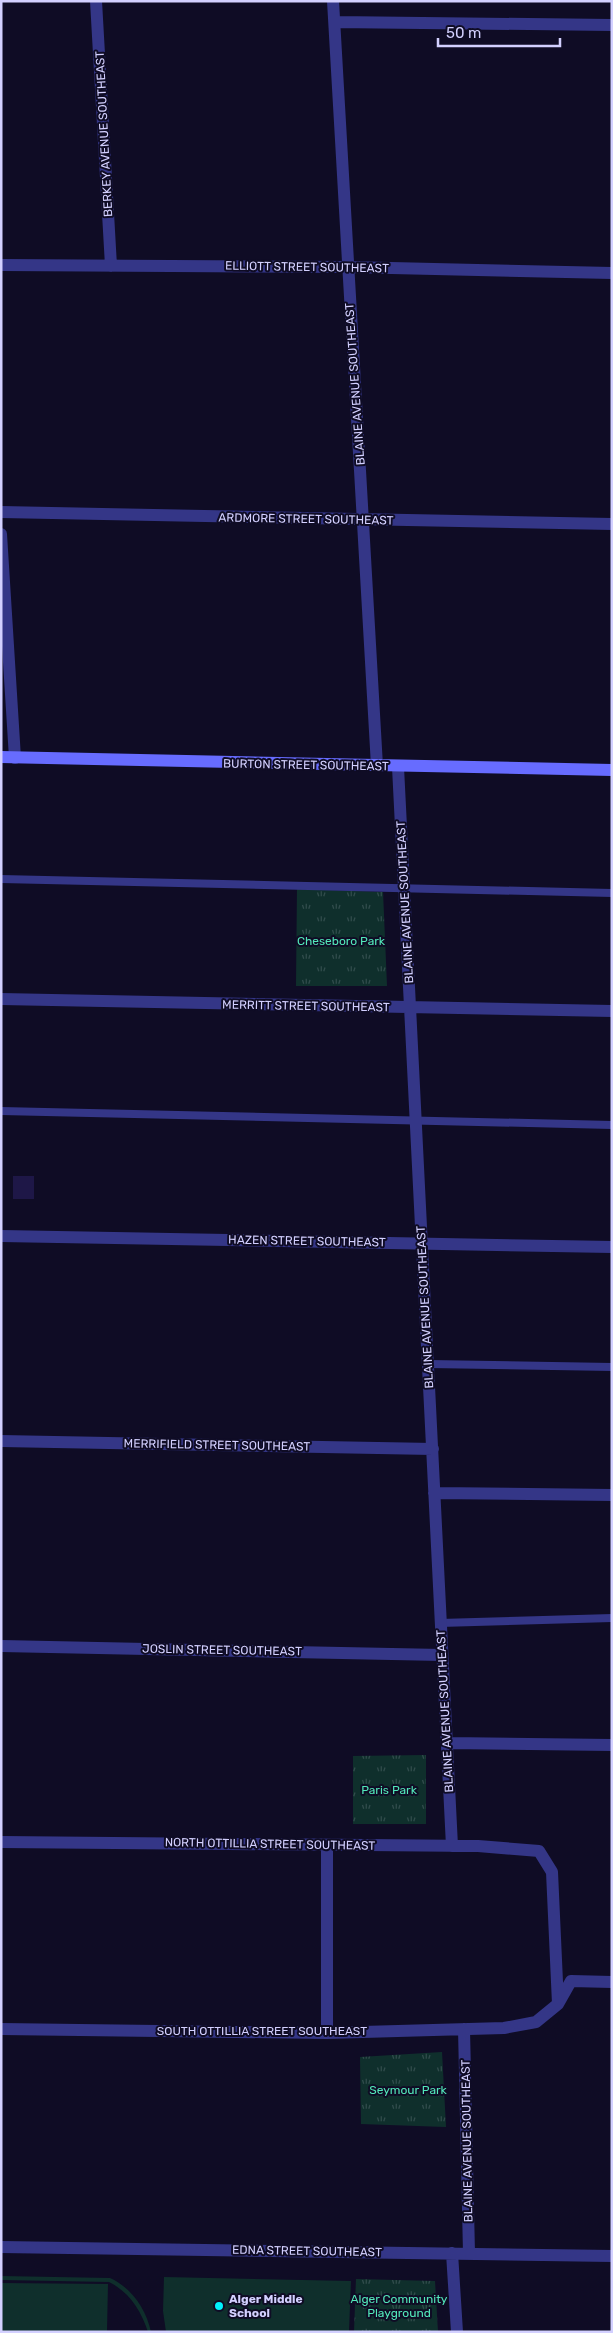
<svg xmlns="http://www.w3.org/2000/svg" width="613" height="2333" viewBox="0 0 613 2333" font-family="Rubik,sans-serif">
<style>
.park{fill:url(#park-tufts)}
.pitch{fill:#0f2f2c}
.building{fill:#1e1747}
.lines{fill:none;stroke-linecap:round;stroke-linejoin:round}
.lane{stroke:#343687;stroke-width:8}
.street{stroke:#343687;stroke-width:12}
.secondary{stroke:#676cff;stroke-width:12}
.poi-dot{fill:#00f1fb;stroke:#0f0c25;stroke-width:2}
.labels{text-anchor:middle;stroke-width:4;stroke-linejoin:round;paint-order:stroke}
.street-label{font-size:12px;fill:#d3d0ff;stroke:#0f0c25}
.park-label{font-size:12px;fill:#53e8ba;stroke:#0f0c25}
.poi-label{font-size:12px;font-weight:bold;fill:#d3d0ff;stroke:#0f0c25;text-anchor:start}
</style>
<defs>
<pattern id="park-tufts" width="24" height="20" patternUnits="userSpaceOnUse" patternTransform="scale(1.25)"><rect width="24" height="20" fill="#0f2f2c"/><path d="M3 7l-1-3M5 7V3M7 7l1-3M15 17l-1-3M17 17v-4M19 17l1-3" fill="none" stroke="#314c4c"/></pattern>
</defs>
<rect width="100%" height="100%" fill="#0f0c25"/>
<path class="park" d="M297,889l86,3 4,94h-91z
M426,1755v69h-73v-68z
M442,2052l4,75 -85,-3 -1,-67z
M356,2279l79,2 3,51h-84z"/>
<path class="pitch" d="M1,2276l109,2c22,10 36,31 41,54h-3c-7,-22 -19,-40 -39,-50l-108,-2z
M164,2277l187,4 -2,51h-183l-3,-21z
M1,2283l107,1 -1,48h-106z"/>
<path class="building" d="M13,1176h21v23h-21z"/>
<g class="lines">
<path class="lane" d="M1,879l611,14
M1,1111l611,14
M428,1364l184,3
M440,1623l172,-5"/>
<path class="street" d="M96,1l15,265
M333,1l44,765
M335,22l277,3
M1,265l347,2 264,6
M1,512l611,12
M1,534l14,224
M398,767l54,1079
M1,999l611,12
M1,1236l611,11
M1,1441l432,8
M434,1493l178,2
M1,1646l441,9
M448,1743l164,2
M1,1842l477,4 61,5 13,21 6,132
M1,2029l326,4 177,-5 32,-6 22,-18 13,-23 41,1
M464,2029l5,224
M327,2033v-188
M1,2247l611,9
M452,2253l5,79"/>
<path class="secondary" d="M1,757l611,13"/>
</g>
<circle class="poi-dot" cx="219" cy="2306" r="5"/>
<g class="labels">
<g class="street-label">
<text transform="translate(104 134) rotate(-93)" y="4">BERKEY AVENUE SOUTHEAST</text>
<text transform="translate(307 267) rotate(1)" y="4">ELLIOTT STREET SOUTHEAST</text>
<text transform="translate(355 384) rotate(-94)" y="4">BLAINE AVENUE SOUTHEAST</text>
<text transform="translate(306 519) rotate(1)" y="4">ARDMORE STREET SOUTHEAST</text>
<text transform="translate(306 765) rotate(1)" y="4">BURTON STREET SOUTHEAST</text>
<text transform="translate(405 902) rotate(-93)" y="4">BLAINE AVENUE SOUTHEAST</text>
<text transform="translate(306 1006) rotate(1)" y="4">MERRITT STREET SOUTHEAST</text>
<text transform="translate(307 1241) rotate(1)" y="4">HAZEN STREET SOUTHEAST</text>
<text transform="translate(425 1307) rotate(-93)" y="4">BLAINE AVENUE SOUTHEAST</text>
<text transform="translate(217 1445) rotate(1)" y="4">MERRIFIELD STREET SOUTHEAST</text>
<text transform="translate(222 1650) rotate(1)" y="4">JOSLIN STREET SOUTHEAST</text>
<text transform="translate(445 1711) rotate(-93)" y="4">BLAINE AVENUE SOUTHEAST</text>
<text transform="translate(270 1844) rotate(1)" y="4">NORTH OTTILLIA STREET SOUTHEAST</text>
<text x="262" y="2035">SOUTH OTTILLIA STREET SOUTHEAST</text>
<text transform="translate(467 2141) rotate(-91)" y="4">BLAINE AVENUE SOUTHEAST</text>
<text transform="translate(307 2251) rotate(1)" y="4">EDNA STREET SOUTHEAST</text>
</g>
<g class="park-label">
<text x="341" y="945">Cheseboro Park</text>
<text x="389" y="1794">Paris Park</text>
<text x="408" y="2094">Seymour Park</text>
<text x="399" y="2303">Alger Community<tspan x="399" dy="14">Playground</tspan></text>
</g>
<g class="poi-label">
<text x="229" y="2303">Alger Middle<tspan x="229" dy="14">School</tspan></text>
</g>
</g>
<rect width="613" height="2333" fill="none" stroke="#d3d0ff" stroke-width="5"/>
<path d="M438 38v8h122v-8" fill="none" stroke="#d3d0ff" stroke-width="2.5"/>
<text x="446" y="38" font-size="15" fill="#d3d0ff" stroke="#0f0c25" stroke-width="4" paint-order="stroke">50 m</text>
</svg>
